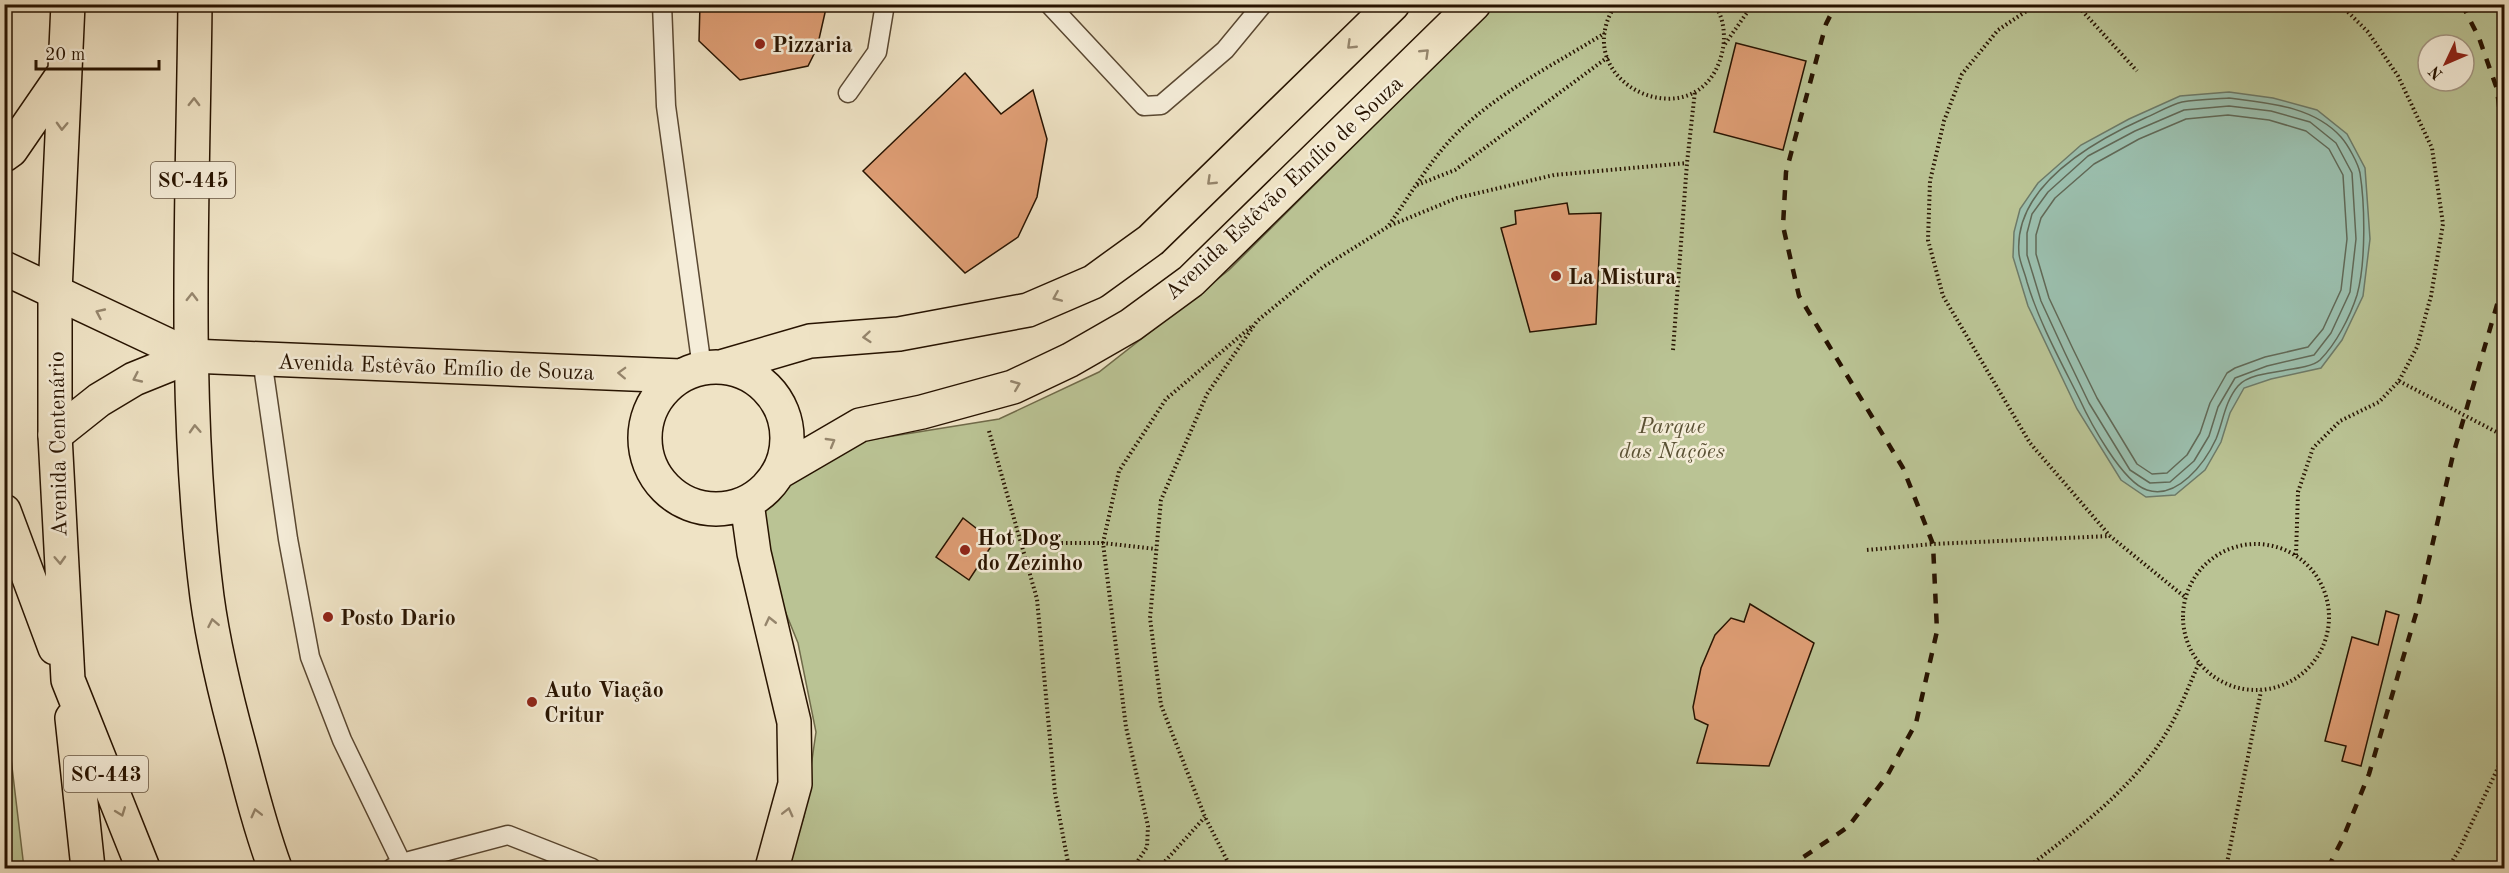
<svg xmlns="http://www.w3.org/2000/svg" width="2509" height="873" viewBox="0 0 2509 873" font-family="'Old Standard TT',serif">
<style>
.green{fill:#bac394;stroke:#706b4a;stroke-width:1.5;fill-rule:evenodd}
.water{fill:#9bbfae;stroke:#6d7a68;stroke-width:1.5}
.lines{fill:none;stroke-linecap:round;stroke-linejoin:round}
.shore{stroke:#616957;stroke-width:1.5}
.building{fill:#df9e75;stroke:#271300;stroke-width:1.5}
.service-casing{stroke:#594731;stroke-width:21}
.primary-casing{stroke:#271300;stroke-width:36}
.trunk-casing{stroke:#271300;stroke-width:36}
.path{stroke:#271300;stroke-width:4;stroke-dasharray:1.5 3;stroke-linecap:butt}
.service{stroke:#f5edd9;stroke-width:18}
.primary{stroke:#efe3c5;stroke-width:33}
.trunk{stroke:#efe3c5;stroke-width:33}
.rail{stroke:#271300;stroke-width:4.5;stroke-dasharray:10 10;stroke-linecap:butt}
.oneway{stroke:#95856c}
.poi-dot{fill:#8f2418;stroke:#f5edd9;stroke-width:2}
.labels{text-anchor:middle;stroke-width:5;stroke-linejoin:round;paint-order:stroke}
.shield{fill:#f5edd9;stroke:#655441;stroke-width:1.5}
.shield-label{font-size:21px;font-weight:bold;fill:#271300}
.poi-label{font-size:22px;font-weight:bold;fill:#271300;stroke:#f5edd9;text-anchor:start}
.street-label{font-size:22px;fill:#271300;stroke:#f5edd9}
.park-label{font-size:22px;font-style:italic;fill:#5a5134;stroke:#f5edd9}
</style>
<rect width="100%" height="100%" fill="#efe3c5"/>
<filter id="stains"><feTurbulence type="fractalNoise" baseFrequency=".00333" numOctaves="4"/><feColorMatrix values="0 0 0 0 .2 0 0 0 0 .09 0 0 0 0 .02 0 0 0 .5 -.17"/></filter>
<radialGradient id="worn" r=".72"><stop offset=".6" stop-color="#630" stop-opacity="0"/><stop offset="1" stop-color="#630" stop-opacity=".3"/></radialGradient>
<path class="green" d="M1495,5h1009v863h-1716l16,-52 12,-84 -18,-89 -32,-79 -3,-47 18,-39 81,-37 137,-22 100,-47 130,-102zM2428,45h36v36h-36z
M5,708l19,160h-19z"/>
<path class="water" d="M2229,92l44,6 44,12 30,24 18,34 5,71 -7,57 -21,44 -21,28 -50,11 -27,9 -14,25 -9,29 -16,28 -30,25 -29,2 -25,-17 -44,-71 -49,-103 -15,-49 1,-25 6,-23 18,-26 43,-38 48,-26 51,-23z"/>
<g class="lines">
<path class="shore" d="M2229,98c39,5 84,8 112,39 7,8 17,26 19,36 5,32 6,90 -3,122 -7,22 -21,49 -37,65 -14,13 -67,8 -82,26 -13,15 -15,36 -22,53 -11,24 -39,61 -69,51 -25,-8 -57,-68 -68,-92 -19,-38 -40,-76 -52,-116 -2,-9 -7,-19 -8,-28 -6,-68 73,-112 126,-136 12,-5 25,-13 37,-16 15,-3 32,-3 47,-4z
M2229,106l42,5 39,11 26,21 16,30 4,66 -6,53 -19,41 -17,22 -47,11 -32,12 -17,29 -9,29 -15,25 -24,21 -20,1 -20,-13 -41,-67 -24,-50 -24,-52 -14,-46v-22l5,-19 16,-22 40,-36 47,-25 49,-21z
M2228,115l41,5 37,11 23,18 14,26 4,64 -6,51 -18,39 -15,18 -43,10 -30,11 -8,5 -17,30 -10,30 -13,22 -20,18 -15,1 -15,-10 -40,-66 -24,-49 -24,-51 -13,-44v-19l5,-17 14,-20 39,-34 45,-25 47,-20z"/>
</g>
<path class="building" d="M700,4h127l-10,44 -9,18 -68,14 -41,-39z
M1736,43l70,18 -23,89 -69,-18z
M965,73l36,41 32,-24 14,49 -10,58 -19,40 -53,36 -102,-102z
M1567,203l2,11 32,-1 -5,111 -66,8 -29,-104 15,-4 -1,-13z
M963,518l31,24 -25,38 -33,-23z
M1750,604l64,39 -45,123 -72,-3 11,-38 -13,-6 -2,-12 8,-39 14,-33 16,-17 13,4z
M2386,611l13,4 -38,151 -19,-5 4,-15 -21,-5 27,-104 26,8z"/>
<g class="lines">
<defs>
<path id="service" d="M662,4l4,102 36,262
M1049,4l95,102 17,-1 64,-55 38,-46
M848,93l29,-41 7,-42 -1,-6
M262,359l26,180 22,118 32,83 62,128
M392,868l10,-5 106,-28 84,33"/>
<path id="primary" d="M68,4l-13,288v143l13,245 75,188
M195,4c-2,197 -13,397 12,593 7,52 20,104 34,155 10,39 20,78 34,116
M4,155l7,-5 53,-77
M4,511l51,137
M72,718l16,150"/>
<path id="trunk" d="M4,268l187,88 490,20
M724,366l86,-25 89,-7 129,-24 65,-28 58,-42 242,-236
M645 438a71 71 0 1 1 142 0a71 71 0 1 1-142 0Z
M55,435l44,-35 35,-21 57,-23
M781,471l79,-46 62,-13 91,-25 57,-27 61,-35 60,-44 283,-277
M747,503l7,50 40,169 1,62 -23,84"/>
</defs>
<use href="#service" class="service-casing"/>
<use href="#primary" class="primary-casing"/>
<use href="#trunk" class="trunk-casing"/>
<path class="path" d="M1616,4c-53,80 84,140 106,49 4,-16 2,-36 -8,-49
M2037,4l-39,26 -36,44 -18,47 -14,60 -2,59 15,56 87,147 80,93 76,62
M2076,4l61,67
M1725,44l28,-40
M1417,185l38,-15 153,-113
M1389,225c22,-31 41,-65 68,-92 42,-41 98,-69 148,-100
M1673,350l14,-187 8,-72
M2399,381l105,55
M989,431l48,168 18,194 14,75
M1021,543h82l53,6
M2183 617a73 73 0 1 1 146 0a73 73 0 1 1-146 0Z
M1867,550l66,-6 177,-8
M2296,555l2,-63 15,-44 27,-27 39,-19 20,-21 18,-34 14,-51 12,-72 -11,-76 -34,-72 -30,-44 -28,-28
M1133,868l14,-21 1,-21 -22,-99 -23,-184 16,-72 47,-72 86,-73
M1159,868l46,-51
M1231,868l-26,-51 -44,-112 -11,-87 11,-118 46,-106 50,-73 66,-54 66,-41 68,-28 97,-23 133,-12
M2027,868c52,-40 107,-80 141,-138 12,-20 21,-45 31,-67
M2226,868l35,-177
M2448,868l11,-18 45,-95"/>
<use href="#service" class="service"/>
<use href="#primary" class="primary"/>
<use href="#trunk" class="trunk"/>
<path class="rail" d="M2462,4l17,34 18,51 7,59
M1787,868l61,-41 39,-51 29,-53 21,-92 -4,-87 -30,-76 -104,-172 -16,-70 3,-54 40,-148 10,-20
M2328,868l15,-30 26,-64 49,-167 35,-152 51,-174"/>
</g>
<defs><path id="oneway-chevron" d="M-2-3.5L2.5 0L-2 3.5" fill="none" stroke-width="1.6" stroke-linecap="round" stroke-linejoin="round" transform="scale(1.5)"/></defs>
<g class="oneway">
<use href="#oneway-chevron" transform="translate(1351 45) rotate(136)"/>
<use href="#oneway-chevron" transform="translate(1425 53) rotate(-44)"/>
<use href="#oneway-chevron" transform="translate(194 102) rotate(-89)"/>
<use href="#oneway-chevron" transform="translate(62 126) rotate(92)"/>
<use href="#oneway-chevron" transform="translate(1211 181) rotate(136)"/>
<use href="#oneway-chevron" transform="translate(192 297) rotate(-89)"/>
<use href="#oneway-chevron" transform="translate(1057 297) rotate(157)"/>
<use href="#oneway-chevron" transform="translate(100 313) rotate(-155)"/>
<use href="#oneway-chevron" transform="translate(867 337) rotate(175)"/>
<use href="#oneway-chevron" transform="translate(622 373) rotate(-178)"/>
<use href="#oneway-chevron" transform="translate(137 378) rotate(155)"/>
<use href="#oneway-chevron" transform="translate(1016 385) rotate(-22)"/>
<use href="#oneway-chevron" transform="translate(195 429) rotate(-93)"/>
<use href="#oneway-chevron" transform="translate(831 442) rotate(-30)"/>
<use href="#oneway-chevron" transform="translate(60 560) rotate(87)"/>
<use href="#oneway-chevron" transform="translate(770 621) rotate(-103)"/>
<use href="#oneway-chevron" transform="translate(213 623) rotate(-101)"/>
<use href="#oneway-chevron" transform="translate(121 812) rotate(69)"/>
<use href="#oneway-chevron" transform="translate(788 812) rotate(-76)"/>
<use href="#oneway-chevron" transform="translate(256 813) rotate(-104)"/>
</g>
<g class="poi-dot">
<circle cx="760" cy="44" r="6"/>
<circle cx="1556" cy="276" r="6"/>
<circle cx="965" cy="550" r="6"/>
<circle cx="328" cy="617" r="6"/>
<circle cx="532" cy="702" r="6"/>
</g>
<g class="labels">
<g class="shield">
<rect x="151" y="162" width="84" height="36" rx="4.5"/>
<rect x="64" y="756" width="84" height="36" rx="4.5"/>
</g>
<g class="shield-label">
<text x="193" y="187">SC-445</text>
<text x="106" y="781">SC-443</text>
</g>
<g class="poi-label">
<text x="772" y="52">Pizzaria</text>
<text x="1568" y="284">La Mistura</text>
<text x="977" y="545">Hot Dog<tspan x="977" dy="25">do Zezinho</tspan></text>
<text x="340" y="625">Posto Dario</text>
<text x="544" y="697">Auto Viação<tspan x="544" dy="25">Critur</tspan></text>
</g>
<g class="street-label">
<text transform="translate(1283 187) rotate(-43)" y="8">Avenida Estêvão Emílio de Souza</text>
<text transform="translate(436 366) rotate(2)" y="8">Avenida Estêvão Emílio de Souza</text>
<text transform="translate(57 444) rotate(-91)" y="8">Avenida Centenário</text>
</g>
<g class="park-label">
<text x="1672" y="433">Parque<tspan x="1672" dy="25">das Nações</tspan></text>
</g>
</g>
<rect width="2509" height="873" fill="none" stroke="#efe3c5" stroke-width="24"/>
<rect x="6" y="6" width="2497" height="861" fill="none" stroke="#271300" stroke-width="3"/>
<rect x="12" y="12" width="2485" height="849" fill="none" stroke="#271300" stroke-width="1.5"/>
<g transform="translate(2446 63) rotate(226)"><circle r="28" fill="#f5edd9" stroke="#a39682" stroke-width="1.5"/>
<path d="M0-4.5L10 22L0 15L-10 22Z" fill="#8f2418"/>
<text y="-9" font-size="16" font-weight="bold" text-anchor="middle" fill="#271300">N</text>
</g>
<path d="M36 60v9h123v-9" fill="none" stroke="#271300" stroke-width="3"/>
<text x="45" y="60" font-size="18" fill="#271300" stroke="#f5edd9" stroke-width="4.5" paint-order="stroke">20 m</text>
<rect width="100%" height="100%" filter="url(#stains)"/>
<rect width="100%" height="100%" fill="url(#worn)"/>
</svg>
